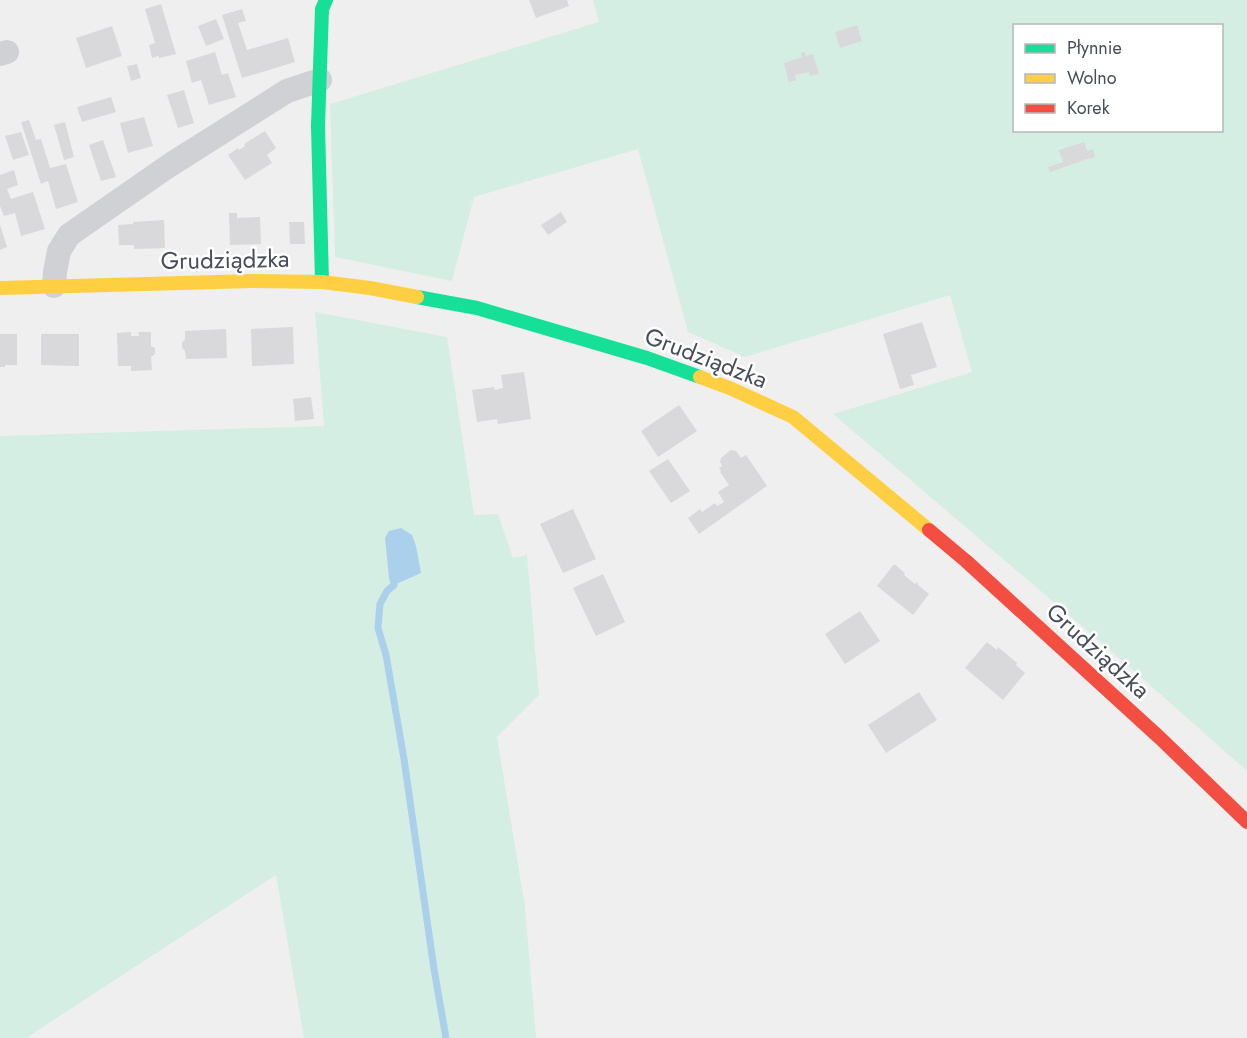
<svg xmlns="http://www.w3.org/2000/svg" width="1247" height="1038" viewBox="0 0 1247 1038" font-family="Jost,sans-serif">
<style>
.green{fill:#d4eee3;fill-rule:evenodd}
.water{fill:#aad0eb}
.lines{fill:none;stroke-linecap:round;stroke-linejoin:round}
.stream{stroke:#aad0eb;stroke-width:7}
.building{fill:#d9d8db}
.street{stroke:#d0d1d5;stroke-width:24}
.fast{stroke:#16e098;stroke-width:14}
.slow{stroke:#ffcf43;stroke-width:14}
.jam{stroke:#f24e42;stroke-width:14}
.labels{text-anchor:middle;stroke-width:5;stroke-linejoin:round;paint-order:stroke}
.street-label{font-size:24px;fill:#474e5b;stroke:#fff}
</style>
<rect width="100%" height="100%" fill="#f0efef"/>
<path class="green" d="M593,0h654v771l-122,-108 -292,-249 139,-42 -22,-77 -205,62 -57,-25 -50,-183 -164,48 -22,84 -117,-24 -5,-153 269,-82zM1014,26h208v104h-208z
M315,312l132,25 27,178 24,-1 15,44 14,-3 12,140 -42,42 28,170 11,131h-232l-28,-163 -250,163h-26v-602l324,-10z"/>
<path class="water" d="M401,528l11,7 4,11 5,27 -27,12 -4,-3 -1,-4 -4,-40 4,-7z"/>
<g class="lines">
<path class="stream" d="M394,585l-7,6 -7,13 -2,24 8,27 18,104 30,210 12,69"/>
</g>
<path class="building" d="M529,0h38l2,6 -33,12z
M161,4l15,50 -17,4v-2l-7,2 -3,-13 6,-2 -10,-34z
M242,9l4,12 -8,2 9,27 41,-12 7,24 -53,16 -20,-63z
M216,19l8,20 -18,7 -8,-20z
M857,25l5,16 -22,7 -5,-16z
M112,26l10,30 -36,12 -10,-30z
M215,52l7,23 6,-2 8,24 -27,8 -8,-25 -9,3 -6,-22z
M805,52l1,4 7,-2 6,20 -9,2 -1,-4 -14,3 1,5 -7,2 -5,-19 18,-6 -1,-4z
M137,64l4,14 -10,3 -4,-15z
M184,90l10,33 -16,5 -11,-33z
M111,97l5,15 -34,10 -5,-15z
M144,117l9,29 -25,7 -8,-30z
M29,120l7,20 5,-1 9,29 16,-4 12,38 -22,7 -8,-28 -7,3 -20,-62z
M65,122l9,35 -10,3 -10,-35z
M265,131l11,17 -9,7 5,8 -27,17 -17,-25 10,-7 1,2 6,-4 -1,-2z
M21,132l8,23 -16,5 -8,-24z
M103,140l13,37 -15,4 -12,-36z
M1084,142l3,9 6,-2 2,8 -5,2v-1l-40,14 -2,-5 15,-5 -4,-12z
M14,170l4,15 -11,4 4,10 22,-7 12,37 -24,7 -6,-23 -11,3 -4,-10v-31z
M561,212l6,10 -19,13 -7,-10z
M229,213h8v5l23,-1 1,27 -31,1z
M164,220l1,28 -31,1v-4h-15l-1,-20 15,-1v-2z
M289,222h15l1,22h-15z
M0,225l7,22 -7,3z
M922,322l15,45 -26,8 3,10 -14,4 -17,-55z
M293,327l1,37 -42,2 -1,-37z
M226,329l1,29 -41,1 -1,-8 -3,-3v-5l3,-4v-8z
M131,332v4h8l-1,-4h13v14l4,2v6l-4,3 1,13 -21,1v-5h-13l-1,-33z
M0,334h17v31h-12v2h-5z
M41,334h38v32l-38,-1z
M524,372l7,47 -33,5 -1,-5 -20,3 -5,-32 22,-3 1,3 8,-2 -2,-13z
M311,397l3,22 -19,2 -2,-22z
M679,405l18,26 -39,26 -17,-26z
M731,450l5,1 5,7 5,-3 21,31 -68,48 -11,-16 12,-9 2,3 13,-9 2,3 7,-4 -6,-10 11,-7 -9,-13 1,-1 -2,-3 3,-2 -2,-4 1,-4z
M668,459l22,32 -19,12 -22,-32z
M573,509l23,50 -33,14 -23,-49z
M894,564l11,9 -1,2 11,9 2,-2 1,2v1l11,9 -16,21 -36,-29z
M603,574l22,48 -29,14 -23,-48z
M860,611l20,30 -35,23 -20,-30z
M987,642l10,8 1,-3 19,16 -1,2 9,8 -22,27 -38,-32z
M919,692l18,28 -51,33 -18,-28z"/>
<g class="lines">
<path class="street" d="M0,54l7,-2
M54,286l1,-14 4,-21 10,-16 101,-70 117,-74 33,-11"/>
<path class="fast" d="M322,282l-4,-156 4,-117 4,-9
M417,297l60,11 170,50 53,19"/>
<path class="slow" d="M0,288l253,-7 69,1 48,6 47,9
M700,377l32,12 61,28 136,113"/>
<path class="jam" d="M929,530l37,31 194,177 87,84"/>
</g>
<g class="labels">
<g class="street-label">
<text transform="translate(225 260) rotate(-1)" y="8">Grudziądzka</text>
<text transform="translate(706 358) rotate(21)" y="8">Grudziądzka</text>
<text transform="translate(1098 651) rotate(42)" y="8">Grudziądzka</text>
</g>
</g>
<rect x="1013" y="24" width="210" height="108" fill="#ffffff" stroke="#b5b8bd" stroke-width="1.5"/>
<rect x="1025" y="44" width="30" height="9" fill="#16e098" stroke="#b5b8bd" stroke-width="1.5"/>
<text x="1067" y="54" font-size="18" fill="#474e5b">Płynnie</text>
<rect x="1025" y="74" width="30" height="9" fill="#ffcf43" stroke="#b5b8bd" stroke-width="1.5"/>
<text x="1067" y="84" font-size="18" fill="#474e5b">Wolno</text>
<rect x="1025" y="104" width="30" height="9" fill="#f24e42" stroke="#b5b8bd" stroke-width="1.5"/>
<text x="1067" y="114" font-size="18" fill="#474e5b">Korek</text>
</svg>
